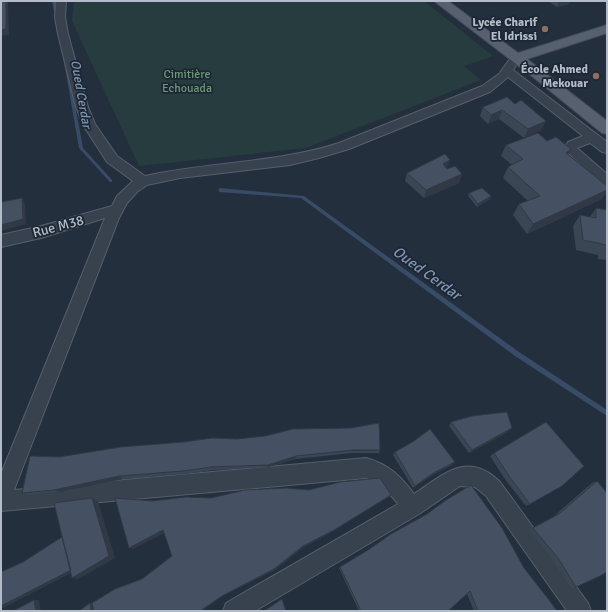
<svg xmlns="http://www.w3.org/2000/svg" width="608" height="612" viewBox="0 0 608 612" font-family="Signika,sans-serif">
<style>
.green{fill:#263c3f}
.lines{fill:none;stroke-linecap:round;stroke-linejoin:round}
.stream{fill:#394c67;fill-rule:evenodd}
.minor-casing{stroke:#565f6c;stroke-width:2}
.major-casing{stroke:#414a57;stroke-width:2}
.minor{fill:#38414e;fill-rule:evenodd}
.major{fill:#56606e;fill-rule:evenodd}
.wall{fill:#3b4654}
.shaded-wall{fill:#303945}
.building{fill:#455162;stroke:#303945}
.education-dot{fill:#8d6e63;stroke:#1d2633;stroke-width:1.5}
.labels{text-anchor:middle;stroke-width:3.5;stroke-linejoin:round;paint-order:stroke}
.far-poi-label{font-size:12px;font-weight:bold;fill:#b4bcc9;stroke:#1d2633;text-anchor:end}
.far-park-label{font-size:12px;fill:#6b9a76;stroke:#1d2633}
.far-water-label{font-size:13px;font-style:italic;fill:#7c92b1;stroke:#1d2633}
.street-label{font-size:14px;fill:#b4bcc9;stroke:#1d2633}
.water-label{font-size:15px;font-style:italic;fill:#7c92b1;stroke:#1d2633}
</style>
<rect width="100%" height="100%" fill="#242f3e"/>
<path class="green" d="M74,1h350l69,55 -29,10 17,14 -175,68 -167,18 -67,-145z"/>
<g class="lines">
<path class="stream" d="M52,1h4l2,16 -3,-1z
M63,56l3,1 17,91 29,32v2h-2l-31,-34z
M220,188l84,8 215,156 88,58v6l-92,-60 -214,-158 -81,-6 -2,-2z"/>
<defs>
<path id="minor" d="M56,1h10l-1,16 3,17 20,73 7,17 22,32 28,20c64,-14 132,-13 194,-33l143,-57 17,-12 13,-18 4,-1 5,3 -8,12 94,72v11l-5,-1 -12,-9 -13,5 30,26v12l-5,-2 -36,-33 -1,-3 3,-6 15,-6 -75,-59 -18,15 -141,57 -30,9 -29,7 -110,13 -33,7 -10,7 -10,11 -8,15 -105,272 352,-32c22,6 35,18 48,36 30,-20 54,-44 86,-12l88,121 3,8h-24l-81,-115 -11,-9 -15,-1 -41,28 -164,97h-32l3,-8 172,-99c-9,-11 -18,-23 -32,-26l-365,33v-37l104,-256 -64,20 -40,9v-12l40,-9 71,-20 5,-10 16,-15 -26,-19 -24,-37 -7,-18 -18,-73 -3,-17z"/>
<path id="major" d="M434,1h14l70,52 89,-28v8l-80,26 80,62v13l-5,-1 -69,-56z"/>
</defs>
<use href="#minor" class="minor-casing"/>
<use href="#major" class="major-casing"/>
<use href="#minor" class="minor"/>
<use href="#major" class="major"/>
</g>
<path class="wall" d="M548,1h22l-1,3 -12,3z
M515,104l31,17 -5,9 -17,8 -25,-19 -11,5 -8,-8 3,-9z
M547,141l21,14 34,44 -75,35 -14,-19 6,-11 9,-3 -25,-23 5,-11 4,-2 -11,-9 5,-11z
M447,168l-1,1h1l15,5 -3,9 -35,15 -19,-17 2,-8z
M469,193l21,6 -13,8 -9,-11z
M596,208l11,2v50l-9,-1v-4l-22,-5 -3,-24 7,-11 10,2z
M451,422l57,10 -39,21 -20,-27z
M380,450l-1,3h-27l-56,6 -28,8 -55,3 -27,4 -63,5 -64,13 -32,3 -5,-2 37,-36z
M395,452l57,13 -19,10 -20,13 -20,-33z
M494,453l36,51 -4,2 -19,-24 -17,-26z
M597,481l-21,106 -5,1 -19,-29 -23,-29 25,-14 38,-33z
M340,567l184,1 33,43h-83l-7,-17 -19,17h-89l-20,-43z"/>
<path class="shaded-wall" d="M6,1h2l1,34 -8,1v-6z
M560,1h10l-1,3 -12,3z
M502,110l-3,9 -11,5 3,-9z
M546,121l-5,9 -17,8 4,-9z
M571,149l-6,11 1,-7z
M450,160l-3,8 -7,4 3,-8z
M462,174l-3,9 -35,15 2,-8z
M607,190v2l-5,7 -75,35 6,-10z
M491,196l-1,3 -13,8 1,-3z
M22,198l3,6 1,20 -25,7v-6z
M512,428l-4,4 -39,21 3,-3z
M296,456v3l-28,8v-2z
M455,462l-3,3 -19,10 -20,13 2,-2 20,-14z
M119,476l4,3 -64,13 -5,-2z
M391,495l-2,2 -55,34 -31,17 -28,22 -52,26 -21,15h-2l22,-15 81,-50z
M92,498l6,3 17,57 -36,21 -7,-1z
M163,530l3,2 -33,17 -4,-1z
M69,537l8,33 -76,39v-3z
M34,600h5l2,11h-5z
M90,603h6l2,8h-7z"/>
<path class="building" d="M1,1h5v28l-5,1z
M507,97l8,7 6,-4 25,21 -18,8 -26,-19 -11,5 -8,-8z
M538,133l9,8 9,-4 15,12 -5,4 41,33v4l-74,34 -14,-20 21,-8 -32,-29 15,-8 -17,-14z
M445,154l5,6 -7,4 4,5 8,-3 7,8 -36,16 -19,-17z
M482,188l9,8 -13,8 -9,-11z
M22,198l1,21 -22,6v-23z
M596,208l11,2v39h-1l1,-4 -24,-5 -3,-25 16,3z
M507,412l5,16 -40,22 -21,-28 21,-6z
M546,422l38,44 -22,20 -32,18 -19,-25 -17,-26z
M379,423l1,27h-27l-57,6 -28,9 -57,2 -28,4 -64,5 -65,14 -32,3 8,-37 29,1 62,-10 63,-5 28,-4 25,1 28,-3 28,-7 58,-1z
M430,429l25,33 -20,10 -20,14 -20,-34 19,-11z
M380,478l11,17 -57,35 -31,16 -29,23 -52,27 -22,15h-106l-2,-8 23,-14 27,-10 30,-23 -9,-26 -34,18 -14,-50 37,3 34,-4 25,1 34,-8 41,-2 23,2 31,-8z
M597,481l10,12v79l-7,4 -24,11 -18,-29 -25,-30 26,-14z
M471,485l31,43 22,40 25,32 8,11h-79l-8,-20 -22,20h-87l-21,-44 28,-17 23,-16 36,-20 19,-14z
M92,498l17,58 -37,22 -18,-75z
M62,537l9,33 -70,36v-34l22,-10z
M282,599l4,12h-22z
M34,600l2,11h-23z
M90,603l1,8h-12z"/>
<g class="education-dot">
<circle cx="545" cy="29" r="4"/>
<circle cx="596" cy="76" r="4"/>
</g>
<g class="labels">
<g class="far-poi-label">
<text x="537" y="26">Lycée Charif<tspan x="537" dy="14">El Idrissi</tspan></text>
<text x="588" y="73">École Ahmed<tspan x="588" dy="14">Mekouar</tspan></text>
</g>
<g class="far-park-label">
<text x="187" y="78">Cimitière<tspan x="187" dy="14">Echouada</tspan></text>
</g>
<g class="far-water-label">
<text transform="translate(82 94) rotate(80)" y="5">Oued Cerdar</text>
</g>
<g class="street-label">
<text transform="translate(58 226) rotate(-15)" y="5">Rue M38</text>
</g>
<g class="water-label">
<text transform="translate(427 273) rotate(36)" y="5">Oued Cerdar</text>
</g>
</g>
<rect width="608" height="612" fill="none" stroke="#b4bcc9" stroke-width="4"/>
</svg>
